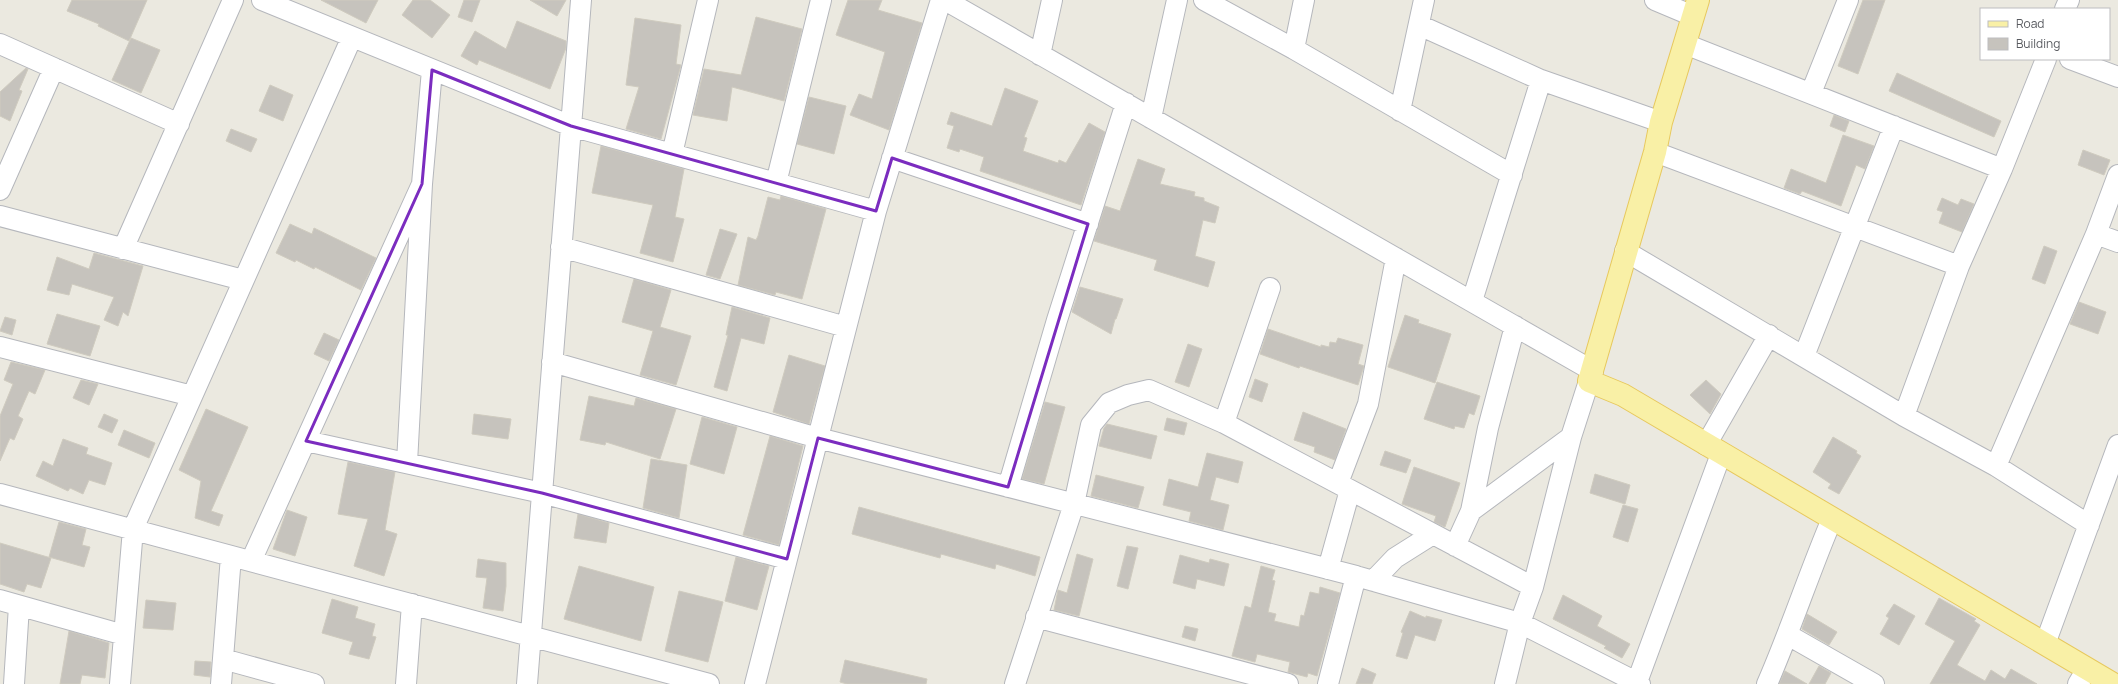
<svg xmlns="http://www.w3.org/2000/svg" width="2118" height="684" viewBox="0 0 2118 684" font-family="Manrope,sans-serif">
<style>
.building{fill:#c6c3bd;stroke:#cfcbbf}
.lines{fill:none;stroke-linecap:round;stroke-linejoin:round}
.minor-casing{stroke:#b5b7bc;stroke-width:22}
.major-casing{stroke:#e7c85d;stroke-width:24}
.minor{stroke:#fff;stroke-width:20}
.major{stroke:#f9f0a6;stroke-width:22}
.marked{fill:none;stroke:#7b2cbf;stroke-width:3;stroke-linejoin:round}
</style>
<rect width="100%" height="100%" fill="#ebe9e0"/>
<path class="building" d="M72,0h75l-18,41 -31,-15 1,-2 -32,-13z
M321,0h57l-12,23z
M413,0h17l20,15 -18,23 -30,-23z
M464,0h16l-8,22 -14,-5z
M530,0h36l-9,16z
M848,0h34l-4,10 44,13 -33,107 -39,-15 9,-21 13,5 13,-47 -49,-17z
M1863,0h22l-27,74 -20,-8z
M756,17l46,12 -18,72 -52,-14 -5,34 -34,-6 11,-46 37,6z
M635,18l46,7 -5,39 5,1 -20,74 -35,-10 13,-42 -13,-2z
M517,21l49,20v7l-16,41 -71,-29 -2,5 -16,-9 14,-25 31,18z
M131,38l29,12 -19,43 -29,-13z
M26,68l2,1 -9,21 3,1 -12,30 -10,-5v-24z
M1897,73l104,48 -7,16 -105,-46z
M270,85l23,10 -10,26 -24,-10z
M1005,88l33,13 -14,36 3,1 -4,13 35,12 1,-3 7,3 23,-40 16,9 -24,73 -101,-34 4,-14 -24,-8 -1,3 -12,-4 7,-22 -7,-2 4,-12 41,14z
M809,97l37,9 -12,48 -37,-10z
M1834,115l15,6 -4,11 -15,-6z
M231,129l26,10 -6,13 -25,-11z
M1843,135l31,11 -9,23 -9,-4 -15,41 -39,-15 -2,3 -16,-6 7,-19 35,14z
M601,146l83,23 -9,48 9,2 -11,43 -33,-9 13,-48 -61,-12z
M2083,150l27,10 -6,15 -26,-10z
M1138,159l27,10 -5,15 35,8 -1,4 10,2v3l15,6 -4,16 -12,-3 -8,36 20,6 -7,25 -54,-17 3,-10 -63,-19 11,-35 15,5z
M781,196l45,13 -24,90 -26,-7 -1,3 -37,-10 10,-48 8,3 2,-4 10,-39 12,3z
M1942,198l16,7 3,-6 13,5 -12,28 -23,-9 4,-11 -6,-2z
M290,224l22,10 2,-6 62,30 -15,32 -46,-23 -1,2 -18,-9 -1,2 -19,-9z
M720,229l17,5 -17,45 -14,-4z
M2044,246l13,5 -12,33 -13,-5z
M94,253l49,13 -15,50 -5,-4 -5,14 -14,-6 10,-23 -42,-13 -3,11 -22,-5 10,-33 32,12z
M634,279l37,11 -11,37 31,9 -15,49 -36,-10 13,-44 -31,-9z
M1080,287l43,12 -7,20h-1l-4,15 -39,-22z
M2079,302l27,10 -8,22 -28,-10z
M732,307l38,11 -6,26 -23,-6 -14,53 -13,-4 14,-52h-2z
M57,314l43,12 -10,30 -43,-12z
M1405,315l14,5 -1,3 33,11 -16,49 -47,-16z
M5,317l11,3 -4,15 -12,-4z
M1268,329l53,18v-2l8,2 1,-5 6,1 2,-5 25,7 -5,19 6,2 -6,19 -58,-19 -1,2 -39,-14z
M324,333l15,7 -10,21 -15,-7z
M1188,344l14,5 -13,38 -14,-5z
M789,355l36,11 -16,58 -36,-12z
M11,362l34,8 -10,24 -6,-3 -11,25 5,3 -9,21 -4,-2 -10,23v-45l13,-32 -9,-4z
M1255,379l13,5 -6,18 -13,-5z
M81,380l17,4 -9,21 -16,-7z
M1706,380l15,14 -11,20 -20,-19z
M1437,382l43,14 -6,19 -5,-2 -5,15 -9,-2 -1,3 -30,-10z
M589,396l45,10 2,-8 40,11 -16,50 -54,-17 -1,3 -25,-5z
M1045,402l20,5 -21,77 -22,-5z
M206,409l42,18 -37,84 12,4 -4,11 -24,-8 6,-37 -22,-11z
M1303,412l43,17 -11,31 -21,-8 1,-5 -21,-7z
M104,414l14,6 -6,13 -14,-6z
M474,414l37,5 -3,20 -36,-5z
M702,417l35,10 -13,47 -34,-10z
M1167,418l20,5 -3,12 -20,-5z
M1107,424l50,12 -6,23 -52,-13 5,-18z
M124,430l31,13 -6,15 -31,-13z
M770,436l33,10 -24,99 -36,-10z
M1833,437l24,14 -1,2 5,3 -22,38 -11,-6 3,-4 -18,-12z
M63,439l25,9 -2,6 26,9 -7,22 -16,-5 -6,14 -13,-6 -2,3 -32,-15 7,-15 10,5z
M1385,451l26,9 -5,13 -26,-8z
M1207,453l36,9 -5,21 -22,-6 -6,23 19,5 -6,25 -34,-9 2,-9 -28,-7 6,-26 29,8z
M651,459l36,6 -8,53 -36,-10z
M348,462l47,10 -10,58 12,4 -13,42 -30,-10 14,-47 -30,-5z
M1414,467l46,16 -15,44 -11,-5 2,-6 -34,-12z
M1595,474l35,11 -5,19 -35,-11z
M1096,475l48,12 -6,21 -47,-12z
M1623,505l15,4 -10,33 -15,-5z
M859,507l181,50 -5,19 -39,-12 -1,5 -54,-15 -1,4 -88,-24z
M287,510l20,7 -12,39 -22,-7z
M578,514l31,9 -3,20 -32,-5z
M59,522l27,7 -4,16 8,2 -6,20 -35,-10z
M0,543l51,15 -10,30 -14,-4 -3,8 -24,-8z
M1127,546l11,2 -10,41 -11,-3z
M1077,554l16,5 -14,57 -25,-6 4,-20 9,3z
M1180,555l29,8 1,-4 19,5 -5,22 -27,-7 -2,10 -22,-6z
M736,557l33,9 -12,44 -32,-9z
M478,559l28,4v23l-3,25 -20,-3 4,-30 -11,-1z
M579,566l75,21 -13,54 -77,-22z
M1261,566l14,4 -3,10 3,1 -7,31 8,2 -2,7 25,6 2,-12 3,1 6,-24 9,2 1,-7 20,6 -23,83 -9,-3 -1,4 -19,-5 2,-10 -33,-8 -2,8 -23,-6 13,-50 6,2z
M679,591l44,11 -15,60 -43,-11z
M1563,595l39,21 -5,10 33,18 -8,14 -18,-10 2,-2 -53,-27z
M1939,598l37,21 -2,2 6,4 -23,40 28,16 6,-11 14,9 6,-10 26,15h-107l25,-43 -30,-17z
M332,599l26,8 -3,11 20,6 -3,12 4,1 -7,22 -20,-5 4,-12 -31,-9z
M146,600l30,3 -3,27 -30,-2z
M1894,604l21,12 -16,29 -19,-11 9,-16 -3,-2z
M1410,611l16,7v-2l16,4 -7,21 -20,-6 -8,24 -11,-3 7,-23 -2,-1z
M1807,614l30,18 -8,13 -27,-16z
M1185,626l13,3 -3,12 -13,-4z
M69,631l40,12 -4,35 -23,-3 -2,9h-20z
M845,660l82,19 -1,5h-79l-7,-2z
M195,661l16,1 -1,15 -16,-2z
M1819,666l12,7 -6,11h-16z
M1362,668l14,6 -4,10h-16z
M1785,671l22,13h-28z"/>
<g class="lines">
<defs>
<path id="minor" d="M262,0l309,126 205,57 45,-183
M945,0l648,371
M1204,0l90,49 218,126
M1655,0l38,16
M2065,9l4,-9
M1419,25l122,55 120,42
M0,44l179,80
M1685,44l317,125
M1294,49l10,-49
M1040,55l12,-55
M2070,59l48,18
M1811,93l37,-93
M1400,111l24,-111
M1151,118l26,-118
M1655,152l304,114
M672,154l36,-154
M892,158l196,66
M776,183l100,28
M0,190l54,-122
M0,216l243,64
M2096,234l22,8
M561,247l285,80
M123,249l110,-249
M1625,251l279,165 92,50 93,59
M1472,301l69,-221
M0,347l192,49
M1804,356l90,-230
M552,362l266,76 538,138 164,47 120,61
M1904,416l55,-150 43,-97 44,-110
M1224,423l46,-135
M306,441l236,52 245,66
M1706,445l63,-110
M407,463l15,-279 10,-114
M1996,466l100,-232 22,-59
M1338,483l30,-79 28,-146
M1008,487l49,-167 69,-217
M0,494l709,190
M1471,511l17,-83 27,-102
M1455,546l16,-35 100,-74
M251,561l171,-377
M1328,569l22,-79
M1373,581l22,-23 38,-24
M0,600l124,35
M1036,617l252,67
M1788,635l86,49
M2045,644l73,-199
M223,659l91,25
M1637,682l84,-228
M14,684l5,-78
M120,684l13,-155 219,-492
M221,684l10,-128
M406,684l6,-80
M527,684l54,-684
M755,684l121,-473 65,-211
M1015,684l59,-180 17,-79 18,-22 19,-8 21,-5 75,33 309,164
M1328,684l28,-108
M1505,684l15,-61 13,-36 38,-150 18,-56
M1767,684c24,-55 42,-111 65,-165
M2078,684l9,-15"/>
<path id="major" d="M1698,0l-37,122 -6,30 -66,229 34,14 490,289"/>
</defs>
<use href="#minor" class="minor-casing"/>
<use href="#major" class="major-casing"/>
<use href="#minor" class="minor"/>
<use href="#major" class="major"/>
</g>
<path class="marked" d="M432,70l139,56 305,85 16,-53 196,66 -80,263 -190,-49 -31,121 -245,-66 -236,-52 116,-257z"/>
<rect x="1980" y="8" width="130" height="52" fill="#ffffff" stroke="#bdbdbf"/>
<rect x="1988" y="21" width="20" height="6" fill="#f9f0a6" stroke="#bdbdbf"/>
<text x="2016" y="28" font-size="12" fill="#595b60">Road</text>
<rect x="1988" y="38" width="20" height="12" fill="#c6c3bd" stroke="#bdbdbf"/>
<text x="2016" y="48" font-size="12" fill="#595b60">Building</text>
</svg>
